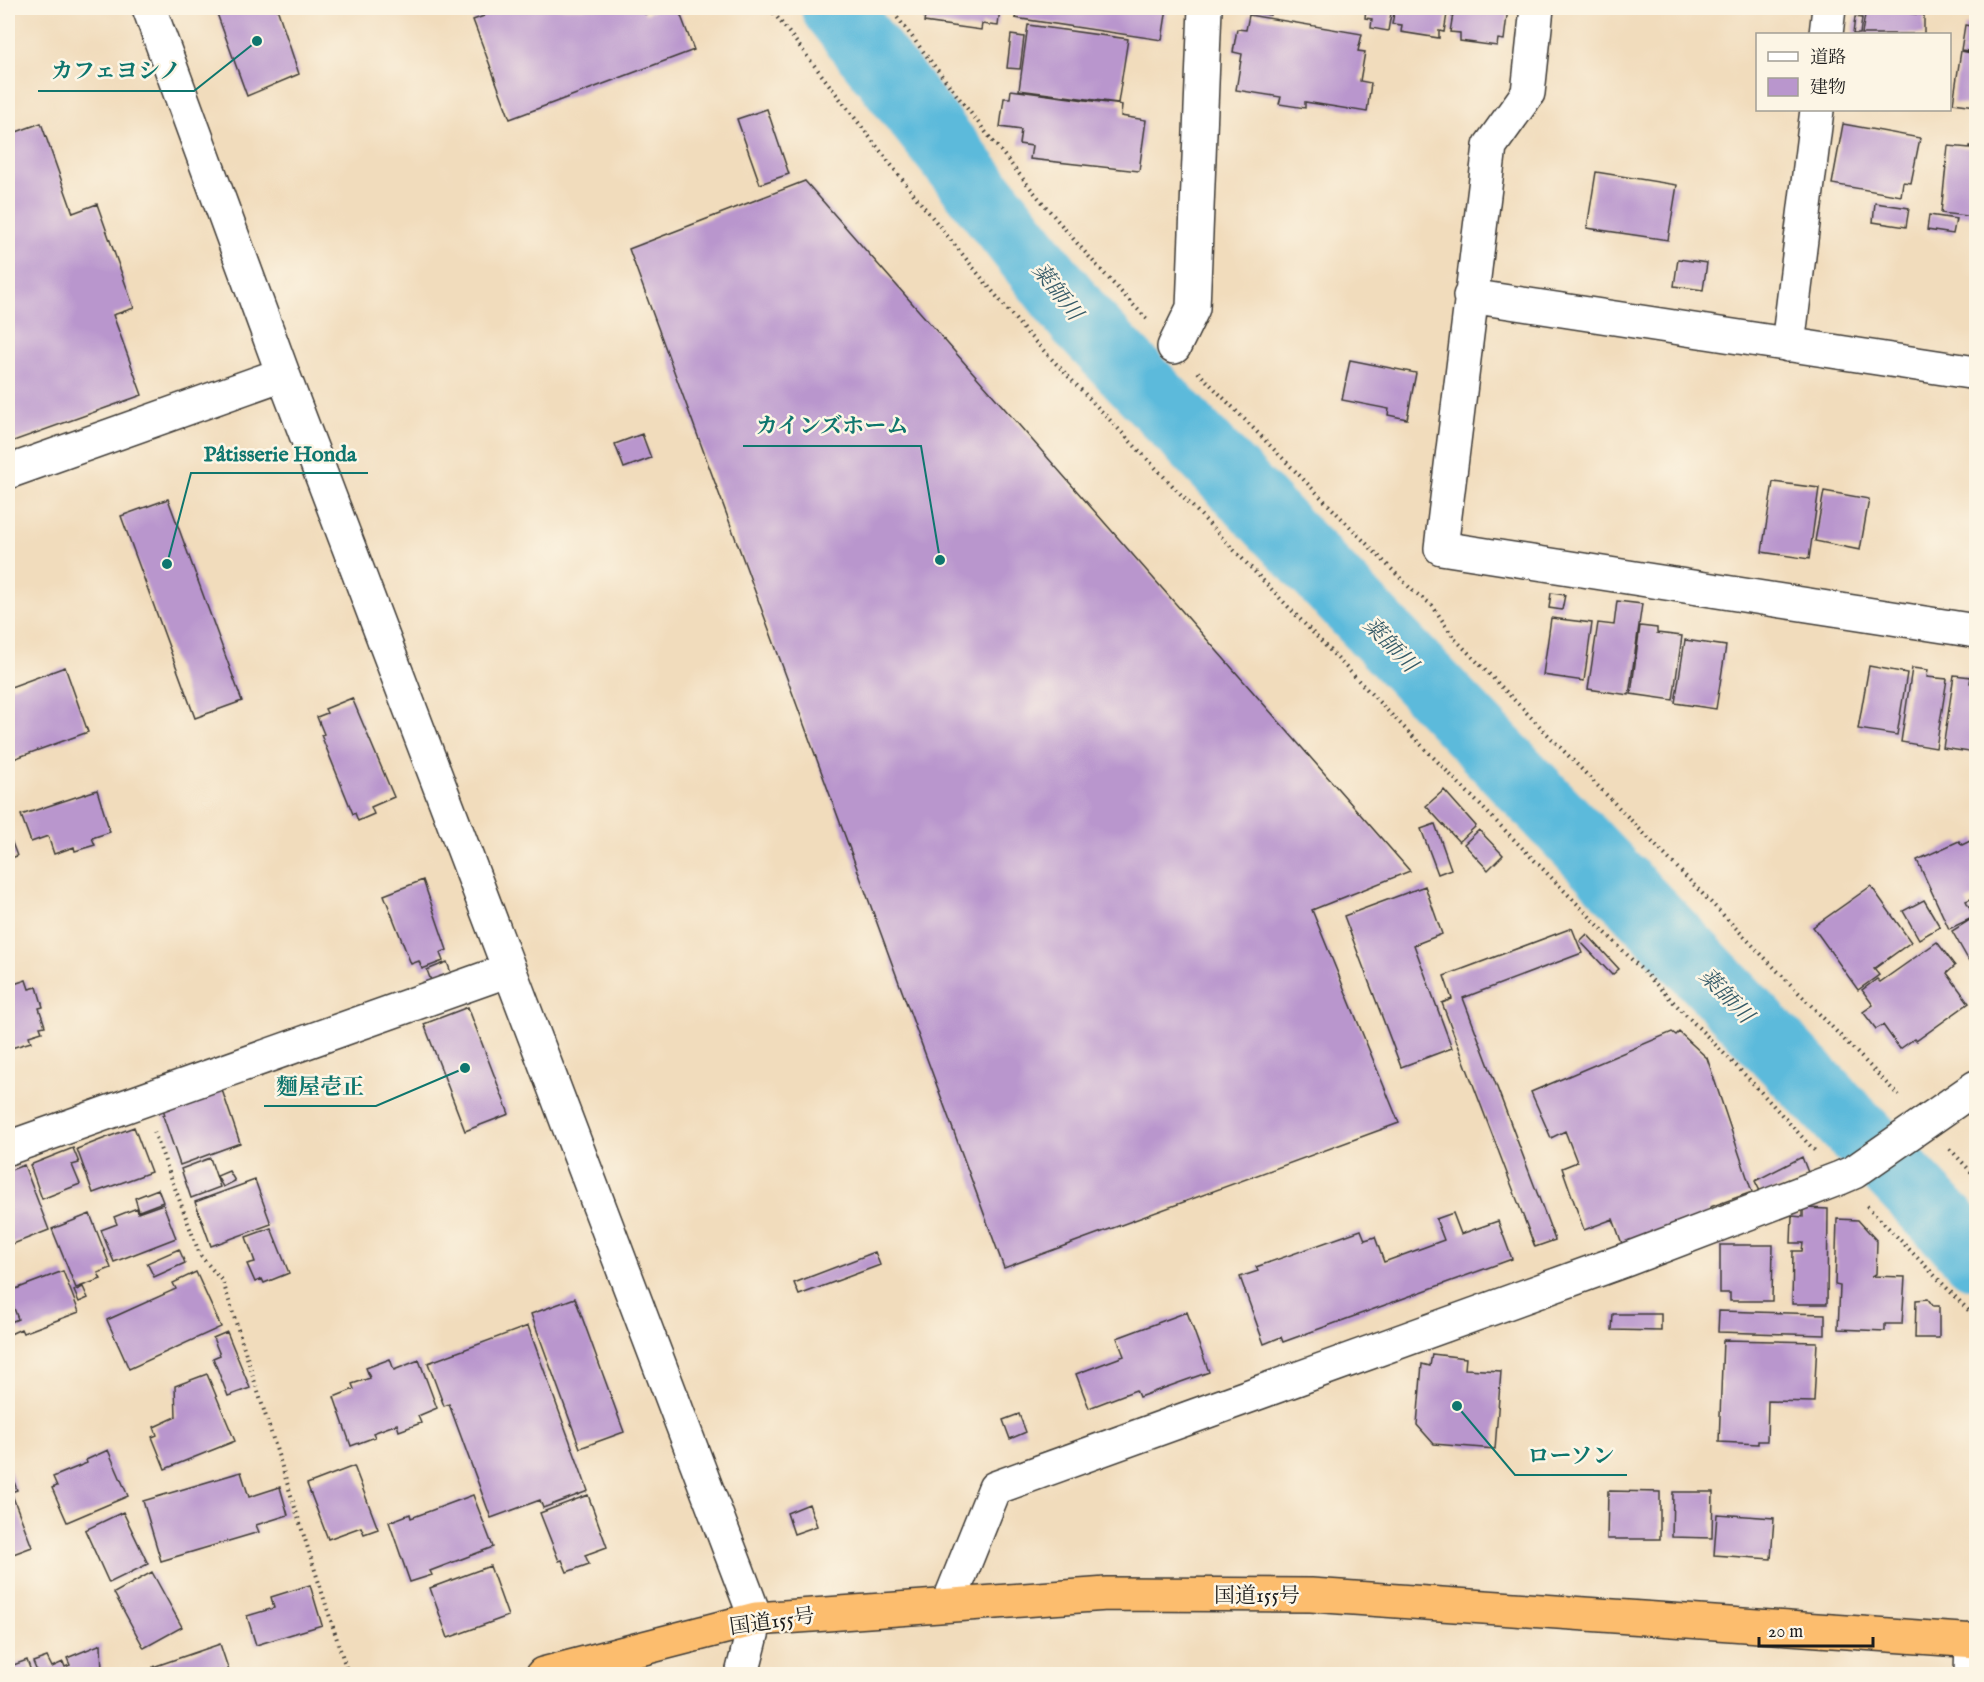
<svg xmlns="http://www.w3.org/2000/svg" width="1984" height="1682" viewBox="0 0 1984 1682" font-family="'IM FELL English','Noto Serif JP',serif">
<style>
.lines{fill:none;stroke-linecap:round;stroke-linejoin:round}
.river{stroke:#5cbadb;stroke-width:68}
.building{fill:#b996cd}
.minor-casing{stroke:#3c3934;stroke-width:36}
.highway-casing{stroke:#3c3934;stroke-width:36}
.path{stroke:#3c3934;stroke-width:4;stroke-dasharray:1.5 4.5;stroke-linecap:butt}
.minor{stroke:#fff;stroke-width:33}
.highway{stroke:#fcbd6e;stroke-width:33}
.labels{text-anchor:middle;stroke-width:5;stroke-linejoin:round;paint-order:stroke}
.street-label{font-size:21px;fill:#1c1c1c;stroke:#fcf5e5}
.water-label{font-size:22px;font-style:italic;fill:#365b68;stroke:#fcf5e5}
.leader{fill:none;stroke:#0f766e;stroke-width:2}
.callout-dot{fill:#0f766e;stroke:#fcf5e5;stroke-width:2}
.callout-label{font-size:22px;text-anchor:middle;font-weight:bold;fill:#0f766e;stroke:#fcf5e5;stroke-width:5;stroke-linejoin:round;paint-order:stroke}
</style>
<rect width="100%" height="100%" fill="#fcf5e5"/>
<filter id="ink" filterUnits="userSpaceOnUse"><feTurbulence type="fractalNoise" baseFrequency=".0167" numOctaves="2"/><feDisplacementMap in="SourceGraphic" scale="12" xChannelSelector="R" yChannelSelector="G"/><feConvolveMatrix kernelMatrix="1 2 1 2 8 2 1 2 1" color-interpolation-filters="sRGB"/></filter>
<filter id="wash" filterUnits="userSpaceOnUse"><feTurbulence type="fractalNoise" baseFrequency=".008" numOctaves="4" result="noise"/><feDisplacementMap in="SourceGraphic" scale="24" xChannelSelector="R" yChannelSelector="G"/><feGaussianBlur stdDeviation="1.35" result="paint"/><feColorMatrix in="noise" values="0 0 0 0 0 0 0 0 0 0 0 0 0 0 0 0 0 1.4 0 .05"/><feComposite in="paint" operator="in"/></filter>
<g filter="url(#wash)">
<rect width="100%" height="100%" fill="#f1dcbc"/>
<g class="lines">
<path class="river" d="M835,8l248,315 893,933"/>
</g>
<g id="blocks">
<path class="building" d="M215,8h62l22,66 -52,22z
M481,8h161l3,6 16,-6h17l16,42 -184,69 -37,-99 11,-4z
M926,8h74l-2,18 -16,-2 -1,6 -57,-8z
M1017,8h150l-5,32 -147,-22z
M1231,8h40l-1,7z
M1366,8h26l-4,23 -17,-3 1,-9 -7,-1z
M1395,8h53l-4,24 -5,-1v7l-38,-6 1,-7 -10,-1z
M1454,8h54l-4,32 -6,-1 -1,7 -37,-5v-8l-10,-1z
M1866,8l58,7v19h-62z
M1249,15l113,19 -4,17 7,1 -5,29 11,2 -4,29 -62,-10v6l-26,-4 2,-7 -45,-7 6,-36 -9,-2 4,-23 9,1z
M1855,17l7,1 -2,16h-7z
M1028,25l100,14 -10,64 -99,-13z
M1965,25l11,2v25l-15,-2z
M1011,35l13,2 -4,32 -13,-1z
M1961,51l15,3v52l-23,-3z
M1011,90l111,15 -1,11 25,4 -7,51 -109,-12 2,-13 -13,-2 2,-14 -21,-3 4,-29h6z
M767,109l22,65 -29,10 -23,-65z
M41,123l32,90 24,-9 37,104 -21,7 29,80 -134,48v-308z
M1843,124l77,14 -9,45 -8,-1 -2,14 -69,-12z
M1948,146l22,2v-2h6v71l-35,-4z
M1596,172l81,13 -9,55 -81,-12z
M805,181l605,690 -98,39 87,213 -395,145 -375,-1019z
M1875,203l34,5 -3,19 -33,-5z
M1929,215l27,4 -3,15 -26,-4z
M1678,259l29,4 -4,27 -29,-4z
M1350,360l66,13 -9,46 -19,-4 1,-6 -47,-9z
M642,434l9,24 -27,10 -9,-24z
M1773,482l46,6 -10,71 -47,-7z
M1824,491l45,8 -9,51 -45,-9z
M168,499l74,202 -47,17 -74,-202z
M1551,593l14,2 -3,15 -13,-2z
M1617,601l25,3 -13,91 -41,-6 10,-66 16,2z
M1551,618l41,5 -8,58 -41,-6z
M1640,626l17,2v5l25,3 -9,64 -42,-6z
M1685,640l41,6 -10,63 -41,-6z
M1869,666l38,7 -10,62 -39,-6z
M65,667l23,65 -80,29v-73z
M1912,668l16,2 -1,7 20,2 -11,69 -35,-6z
M1954,675l17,2 -1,6 6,1v69l-33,-5z
M352,698l42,99 -23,10 3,7 -16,7 -3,-8 -2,1 -32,-79 3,-1 -7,-17 10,-4 -2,-4z
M97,790l13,42 -18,6 3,7 -20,6 -1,-4 -20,7 -6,-18 -17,6 -10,-27z
M1444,790l32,36 -17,16 -33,-36z
M1435,824l16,45 -13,5 -17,-45z
M1479,830l24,25 -15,15 -24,-26z
M1976,838v59l-10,4 8,16 -25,12 -32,-69 42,-19 3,4z
M11,840l6,16 -9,3v-18z
M423,880l24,70 -7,3 3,8 -21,8 -3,-8 -8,3 -27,-69z
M1425,886l17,48 -28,11 38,103 -51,19 -57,-151z
M1871,886l40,56 -37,27 5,6 -21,15 -45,-63z
M1924,900l16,27 -21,12 -16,-28z
M1976,916v40l-7,5 -17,-30z
M1572,928l10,25 -119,45 92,242 -20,7 -93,-244 10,-4 -8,-23z
M1587,934l32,35 -7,6 -32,-34z
M1937,942l18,24 -8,7 22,30 -53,38 -2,-2 -14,10 -17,-24 -7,4 -13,-17 10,-7 -11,-15 15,-11 3,3z
M447,962l7,19 -20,8 -7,-19z
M26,980l3,9 8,-2 6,20 -4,1 6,18 -5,1 2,5 -13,4 2,6 -23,7v-63z
M468,1007l41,107 -44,17 -41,-107z
M1672,1032l4,3 3,-3 28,26 45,134 -42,15 -4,12 -82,30 -11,-30 -29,11 -22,-62 15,-6 -12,-31 -14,7 -20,-46z
M221,1087l19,56 -60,22 -17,-49 2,-1 -2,-6z
M134,1127l17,45 -58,21 -16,-44z
M73,1148l6,15 -7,2 8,19 -38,15 -12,-34z
M1802,1157l7,18 -47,20 -7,-14z
M210,1158l10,29 -29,11 -10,-29z
M24,1165l25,65 -41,16v-75z
M229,1171l6,10 -12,6 -6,-11z
M255,1180l16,44 -60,22 -16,-44z
M158,1189l5,13 -24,9 -4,-13z
M163,1204l13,34 -62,24 -13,-32 16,-6 -3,-7 23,-9 1,5z
M1803,1208l25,1 -1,95h-35l1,-53h9l1,-8h-12l1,-27 11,1z
M1453,1213l8,21 37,-13 14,38 -229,83 -2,-5 -17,7 -24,-67 18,-6 -2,-4 105,-37 4,10 10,-3 9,25 60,-22 -8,-21z
M90,1214l21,54 -13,5 3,6 -25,9 -24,-59z
M1837,1219l21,1 19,21 -1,33 -5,2 34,1 -3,47h-17v7l-47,-2 2,-43 -5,-1z
M271,1228l18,45 -25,10 -2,-4 -7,3 -8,-18 8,-2 -9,-25z
M1720,1245h53l-1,56h-42v-8h-10z
M179,1249l6,14 -31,14 -7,-14z
M875,1252l5,13 -81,30 -5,-12z
M63,1271l16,41 -56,21 -2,-4 -13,6v-12l10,-4 -10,-27z
M196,1272l25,55 -92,42 -22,-49 69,-31 -3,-6z
M83,1287l5,11 -9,4 -5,-11z
M575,1298l49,134 -44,16 -49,-134z
M1928,1299l5,7h6v32h-24l1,-38z
M1719,1311l106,3v21l-107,-3z
M1187,1312l22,60 -70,25 -3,-7 -47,18 -13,-34 48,-18 -7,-18z
M1613,1314h48v17l-49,-1z
M528,1326l60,165 -45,17 -3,-8 -49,18 -42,-114 -5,2 -16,-43z
M227,1332l23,56 -22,8 -15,-38 7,-3 -7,-17z
M1723,1340l94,2 -3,60 -46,-1 -1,40h-9v3l-39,-2z
M1432,1354l34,4 -1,11 36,2 -6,78 -61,-5 -17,-19 5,-61 8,2z
M390,1359l4,11 25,-10 18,48 -19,8 3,7 -22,8 -2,-7 -24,9 2,4 -24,9 -17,-49 20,-8 -2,-5 18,-6 -4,-10z
M207,1374l28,67 -70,28 -13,-32 5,-2 -3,-8 22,-10 -1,-31z
M1019,1414l7,18 -16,7 -7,-19z
M108,1450l20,46 -61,26 -15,-34 5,-2 -4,-9 34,-14 -1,-3z
M8,1466l9,24 -6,2 21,55 -24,9z
M354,1466l24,63 -14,5 -3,-7 -33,12 -21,-55z
M241,1472l8,25 31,-10 8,28 -32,10 3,7 -98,29 -18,-60z
M1608,1491l52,1v47h-53z
M1673,1492h40l-1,46 -40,-1z
M473,1495l20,52 -63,24 2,4 -22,7 -21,-60 21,-8 1,4z
M588,1495l19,52 -22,8 4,9 -22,8 -5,-12 -3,1 -19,-48z
M809,1504l8,22 -23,8 -7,-21z
M123,1512l25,52 -39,19 -24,-53z
M1717,1514l57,4 -3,41 -57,-4z
M490,1566l18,50 -60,22 -18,-50z
M152,1572l30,55 -38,21 -30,-55z
M310,1585l12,40 -66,20 -9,-29 27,-8 -3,-11z
M101,1644l1,30h-64l-5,-12 14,-5 5,10 11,-5 2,5 5,-2 -3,-7z
M220,1644l10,30h-75l-2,-7z
M27,1660l5,14h-24v-7z"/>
</g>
</g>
<g filter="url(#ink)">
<use href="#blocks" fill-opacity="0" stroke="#3c3934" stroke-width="1.5"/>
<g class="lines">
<defs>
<path id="minor" d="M149,8l134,366 473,1245 -14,55
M1537,8l-9,85 -38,53 -49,402 535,83
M1826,34l3,-26
M1470,296l506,77
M1788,345l29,-235
M1174,347l19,-39 12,-300
M8,472l275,-98
M8,1148l501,-178
M948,1605l47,-117 633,-229 212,-81 14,-6 122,-85
M1971,1674l1,-34"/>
<path id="highway" d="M543,1674l213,-55 351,-25 204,1 665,46"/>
</defs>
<use href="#minor" class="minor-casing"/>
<use href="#highway" class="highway-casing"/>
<path class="path" d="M770,8l149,193 105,129 356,373 367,374 68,74
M890,8c82,107 162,214 257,311
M1198,372l215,219 19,14 22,33 445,458
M154,1132l46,123 23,27 125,392
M1950,1149l26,28
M1867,1206l109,112"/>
<use href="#minor" class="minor"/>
<use href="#highway" class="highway"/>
</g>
</g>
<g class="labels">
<g class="street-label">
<text x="1257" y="1602">国道155号</text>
<text transform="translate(772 1621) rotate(-8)" y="7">国道155号</text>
</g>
<g class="water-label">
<text transform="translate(1058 291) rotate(52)" y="8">薬師川</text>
<text transform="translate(1391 644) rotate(46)" y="8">薬師川</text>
<text transform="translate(1727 995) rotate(46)" y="8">薬師川</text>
</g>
</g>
<path class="leader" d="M257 41L194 91H38M940 560L921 446H743M167 564L191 473H368M465 1068L376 1106H264M1457 1406L1515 1475H1627"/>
<g class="callout-dot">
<circle cx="257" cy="41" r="6"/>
<circle cx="940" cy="560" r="6"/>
<circle cx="167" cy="564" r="6"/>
<circle cx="465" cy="1068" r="6"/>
<circle cx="1457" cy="1406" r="6"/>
</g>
<g class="callout-label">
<text x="116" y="78">カフェヨシノ</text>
<text x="832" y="433">カインズホーム</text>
<text x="280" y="461">Pâtisserie Honda</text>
<text x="320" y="1094">麵屋壱正</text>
<text x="1571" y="1463">ローソン</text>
</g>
<rect width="1984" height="1682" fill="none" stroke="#fcf5e5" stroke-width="30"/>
<rect x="1756" y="33" width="195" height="78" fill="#fcf5e5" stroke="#a29e95" stroke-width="1.5"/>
<rect x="1768" y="52" width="30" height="9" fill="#ffffff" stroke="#a29e95" stroke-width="1.5"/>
<text x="1810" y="63" font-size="18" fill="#1c1c1c">道路</text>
<rect x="1768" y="78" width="30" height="18" fill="#b996cd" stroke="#a29e95" stroke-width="1.5"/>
<text x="1810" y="93" font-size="18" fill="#1c1c1c">建物</text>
<path d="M1759 1637v9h114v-9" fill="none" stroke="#1c1c1c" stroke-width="3"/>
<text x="1768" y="1637" font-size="18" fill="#1c1c1c" stroke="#fcf5e5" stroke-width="4.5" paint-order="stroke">20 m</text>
</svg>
